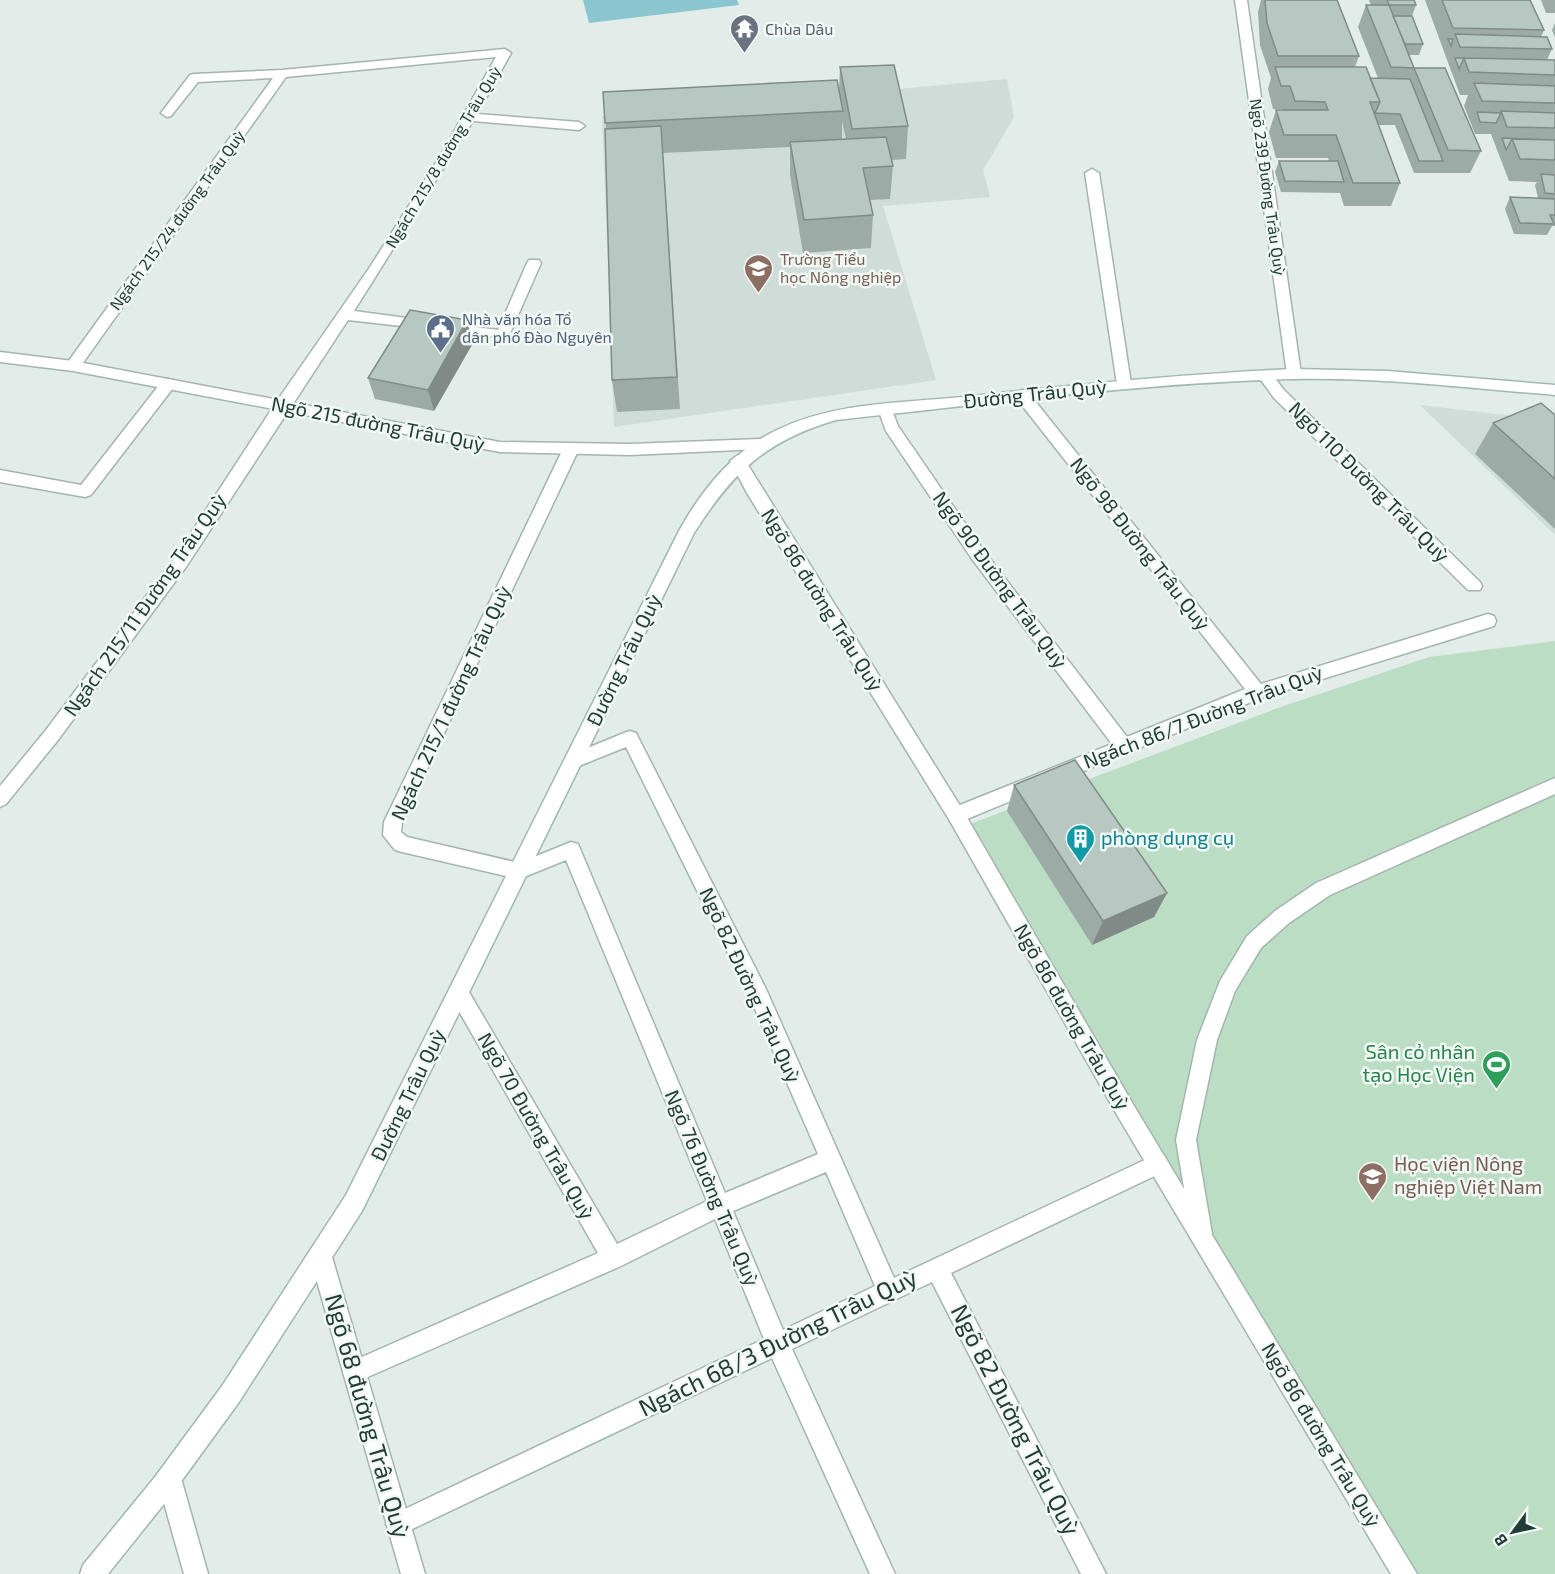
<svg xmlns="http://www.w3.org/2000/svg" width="1555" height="1574" viewBox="0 0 1555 1574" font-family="'Exo 2',sans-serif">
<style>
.built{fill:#d0dcd7}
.green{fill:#bbddc4}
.water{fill:#8ac5d0}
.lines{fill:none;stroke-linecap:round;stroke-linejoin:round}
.lane-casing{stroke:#a5b4af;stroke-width:3}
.street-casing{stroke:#a5b4af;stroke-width:3}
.secondary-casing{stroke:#a0b8b0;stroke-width:3}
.lane{fill:#fff;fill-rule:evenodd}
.street{fill:#fff;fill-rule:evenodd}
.secondary{fill:#fff;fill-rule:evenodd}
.wall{fill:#9daba6;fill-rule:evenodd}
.shaded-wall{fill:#808b87}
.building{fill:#b7c7c1;stroke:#808b87;stroke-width:1.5}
.labels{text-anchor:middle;stroke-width:5;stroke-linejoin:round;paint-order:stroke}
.far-worship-label{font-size:16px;fill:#5b616d;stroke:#f2f8f5;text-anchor:start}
.far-street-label{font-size:16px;fill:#223d36;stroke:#f2f8f5}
.far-education-label{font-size:16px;fill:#785e54;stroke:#f2f8f5;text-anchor:start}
.far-service-label{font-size:16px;fill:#4e5e75;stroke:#f2f8f5;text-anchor:start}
.street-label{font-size:20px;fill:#223d36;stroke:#f2f8f5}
.culture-label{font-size:20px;fill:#0d838f;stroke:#f2f8f5;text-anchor:start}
.leisure-label{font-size:20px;fill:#27864d;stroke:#f2f8f5;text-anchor:end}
.education-label{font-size:20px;fill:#785e54;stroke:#f2f8f5;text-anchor:start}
.near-street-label{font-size:24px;fill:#223d36;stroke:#f2f8f5}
</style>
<rect width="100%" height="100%" fill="#e2ece8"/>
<path class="built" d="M1007,79l7,38 -31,53 7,27 -107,9 53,174 -322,47 -12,-311z
M1420,405l135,16v114z"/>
<path class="green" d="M1555,641v933h-140l-453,-747 313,-118 154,-52z"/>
<path class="water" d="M583,0h154l2,5 -150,18z"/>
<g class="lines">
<defs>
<path id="lane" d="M505,49l6,4 -34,61 102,8 6,4 -6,4 -106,-9 -119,190 144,19 29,-67 2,-3h10l2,3 -33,75 -160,-18 -162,247 -128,173 -52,64 -6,3v-21l46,-56 128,-171 103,-158 93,-134 72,-114 54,-96 -210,20 -208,293h-10l-2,-4 2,-4 205,-284 -75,4 -27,34 -4,1 -6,-4 29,-38 4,-1 88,-4z
M1092,169l7,4 32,211 -7,5 -7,-5 -32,-211z
M1265,371l5,1 14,18 196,192 2,4 -2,4h-12l-194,-192 -16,-22z
M168,379l5,1 2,4 -2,4 -82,107 -6,2 -85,-15v-12l81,15 82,-105z
M1022,390l5,1 234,293 227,-70 6,2 2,5 -2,5 -233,72 -299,123 -6,2 -6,-2 -3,-6 3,-6 162,-65 -140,-185 -86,-128 -8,-22 2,-4h10l8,21 86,125 143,186 118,-48 -228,-290 -2,-4z
M570,445l8,6 -176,371 -1,10 6,5 112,26 52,-21 7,2 147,349 93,-39 -67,-154 -125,-253 -52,21 -6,-2 -3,-5 3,-5 56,-23 6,-2 6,2 130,256 128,289 257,-121 7,-3 7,3 4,7 -4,7 -214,102 155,301h-25l-149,-292 -140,67 103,225h-25l-98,-216 -366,174 -8,4 -8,-4 -4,-8 4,-8 374,-177 -49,-120 -94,47 -267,117 -8,-3 -3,-8 3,-8 252,-111 -146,-254 -3,-6 3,-6 7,-3 7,3 151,257 90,-43 -141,-341 -47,19 -117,-27 -7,-2 -12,-15 1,-13 178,-371zM826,1172l49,114 -92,44 -50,-119z
M1555,778v16l-225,101 -41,28 -28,25 -26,43 -18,49 -21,100 16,94 -3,8 -8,3 -8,-3 -17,-102 21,-100 23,-59 27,-45 28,-25 41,-28z
M169,1466l8,4 4,8 27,96h-24l-27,-96 4,-8z"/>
<path id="street" d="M1235,0h12l54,374 -7,5 -7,-5z
M0,352l73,9 427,81 130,2 130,-5 8,5 -8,5 -130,6 -130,-3 -427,-81 -73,-9z
M738,455l5,2 219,352 172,297 283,468h-26l-271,-454 -170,-299 -203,-328 -17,-32z
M321,1246l8,3 3,8 93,317h-24l-91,-317 3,-8z"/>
<path id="secondary" d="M1294,369l93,2 168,14v10c-87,-7 -175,-18 -263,-16 -152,4 -304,25 -456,41 -71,21 -103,52 -142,113l-332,678 -123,191 -67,92 -64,80h-28l3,-9 72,-88 67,-91 124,-191 333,-664c23,-42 56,-82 100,-102 57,-27 123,-26 183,-32 111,-12 221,-23 332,-28z"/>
</defs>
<use href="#lane" class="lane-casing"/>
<use href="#street" class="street-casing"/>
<use href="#secondary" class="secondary-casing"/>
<use href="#lane" class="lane"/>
<use href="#street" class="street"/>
<use href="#secondary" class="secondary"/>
</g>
<path class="wall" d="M1261,0h76l22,56 -4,11 15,11h8l-20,-51 8,-22h5l-2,-5h45l2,5 -4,11 11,28 -4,11h-10l5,13 67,83 -11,22h-56l-19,-48h-17l22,58 -9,23h-47l-4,-13 -59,-1 -6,-20 4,-11h50l-1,-3h-52l-7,-26 7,-22h6v-1h-9l-5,-20 3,-11 -11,-33 -2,-33z
M1425,0h105l14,30 -3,7 11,12 -5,11h8v166h-3l-5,9 -33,-1 -9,-25 5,-12 28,1 -3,-13 2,-3 -28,-1 -18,-47h-16l-11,-28 4,-11h-8z
M1541,0h14v13h-9z
M1555,23v15l-3,-8z
M840,67l68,59 -2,33 -14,1 1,6 -3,33 -20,1 3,15 -2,33 -68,5 -13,-78v-28l-127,6 17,256 -63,3 -5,-32 -6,-251 -3,-37 236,-2zM842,121l4,18h-4z
M473,343l-39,68 -59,-12 -7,-21z
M1555,415v114l-80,-75 18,-31z
M1014,785l153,108 -13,24 -62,28 -85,-134z"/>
<path class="shaded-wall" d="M467,320l6,23 -39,68 -6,-21z
M1167,893l-13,24 -62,28 11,-24z"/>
<path class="building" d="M1265,0h72l22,56h-81l-11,-33z
M1387,0h27l2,5h-27z
M1442,0h88l14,30 -91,-2z
M1366,5h23l25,63 -23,-1z
M1393,16h19l11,28h-18z
M1455,34l92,3 5,12 -92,-2z
M1448,39h5l-2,7z
M1455,58h9l-5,11z
M1464,58l91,2v15l-86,-3z
M894,65l14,61 -56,3 -12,-62z
M1275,67h91l14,35h-10l30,81h-47l-17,-48h-52l-8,-25h52l-3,-8 -30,-1 -5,-15h-9z
M1414,68h31l36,83 -33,-1z
M1370,78l40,1 33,82h-24l-19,-47 -25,-1 5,-11z
M837,80l6,31 -238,12 -2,-31z
M1474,83l81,3v17l-73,-2z
M1501,111l54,2v15l-48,-1z
M1477,112l24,1 -5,10 -16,-1z
M661,126l16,251 -65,3 -7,-251z
M886,137l7,29 -30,2 10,47 -69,5 -14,-78z
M1502,138l53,2 -43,-1 -6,11z
M1512,139l43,1v20l-35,-1z
M1279,161h59l6,21 -59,-1z
M1541,174l14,1v19l-10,-1z
M1510,197l45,2v16h-5l4,9 -34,-1z
M410,310l57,10 -39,70 -60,-12z
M1541,403l14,12v64l-62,-56z
M1075,760l92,133 -64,28 -89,-136z"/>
<defs>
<symbol id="temple-pin" viewBox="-11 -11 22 30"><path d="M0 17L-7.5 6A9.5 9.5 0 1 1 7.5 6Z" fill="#6b7280" stroke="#f2f8f5"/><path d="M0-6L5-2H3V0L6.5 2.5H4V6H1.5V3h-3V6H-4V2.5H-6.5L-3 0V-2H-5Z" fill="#fff"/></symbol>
<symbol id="school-pin" viewBox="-11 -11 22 30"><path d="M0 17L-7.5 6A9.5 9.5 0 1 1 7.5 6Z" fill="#8d6e63" stroke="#f2f8f5"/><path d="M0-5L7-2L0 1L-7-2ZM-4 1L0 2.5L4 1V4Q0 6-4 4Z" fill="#fff"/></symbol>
<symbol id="civic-pin" viewBox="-11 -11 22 30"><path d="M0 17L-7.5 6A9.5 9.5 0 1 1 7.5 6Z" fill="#5c6f8a" stroke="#f2f8f5"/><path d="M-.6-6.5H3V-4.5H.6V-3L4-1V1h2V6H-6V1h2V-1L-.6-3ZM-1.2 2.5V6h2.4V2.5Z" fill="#fff"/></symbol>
<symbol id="building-pin" viewBox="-11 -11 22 30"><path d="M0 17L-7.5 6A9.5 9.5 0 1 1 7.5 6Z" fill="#0f9aa8" stroke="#f2f8f5"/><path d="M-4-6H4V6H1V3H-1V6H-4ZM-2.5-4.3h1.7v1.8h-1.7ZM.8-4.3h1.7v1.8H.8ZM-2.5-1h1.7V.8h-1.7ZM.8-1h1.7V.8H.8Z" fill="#fff"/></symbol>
<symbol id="stadium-pin" viewBox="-11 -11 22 30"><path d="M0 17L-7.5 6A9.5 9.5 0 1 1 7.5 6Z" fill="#2e9e5b" stroke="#f2f8f5"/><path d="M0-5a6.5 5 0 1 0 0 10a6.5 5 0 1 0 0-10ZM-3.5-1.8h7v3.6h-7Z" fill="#fff"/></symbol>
<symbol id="university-pin" viewBox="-11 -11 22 30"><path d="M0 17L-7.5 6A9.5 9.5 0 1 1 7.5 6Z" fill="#8d6e63" stroke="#f2f8f5"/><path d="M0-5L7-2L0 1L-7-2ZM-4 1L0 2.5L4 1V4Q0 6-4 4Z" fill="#fff"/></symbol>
</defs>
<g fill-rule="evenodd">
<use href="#temple-pin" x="728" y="12" width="33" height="45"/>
<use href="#school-pin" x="742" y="252" width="33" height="45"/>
<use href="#civic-pin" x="424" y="312" width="33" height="45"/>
<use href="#building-pin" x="1064" y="822" width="33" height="45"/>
<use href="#stadium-pin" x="1480" y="1048" width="33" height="45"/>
<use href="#university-pin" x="1356" y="1160" width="33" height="45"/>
</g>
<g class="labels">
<g class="far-worship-label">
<text x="765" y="35">Chùa Dâu</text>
</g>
<g class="far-street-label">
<text transform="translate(443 157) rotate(-59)" y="6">Ngách 215/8 đường Trâu Quỳ</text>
<text transform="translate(1268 187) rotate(82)" y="6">Ngõ 239 Đường Trâu Quỳ</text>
<text transform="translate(177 220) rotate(-54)" y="6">Ngách 215/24 đường Trâu Quỳ</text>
</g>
<g class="far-education-label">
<text x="780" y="265">Trường Tiểu<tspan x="780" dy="18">học Nông nghiệp</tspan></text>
</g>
<g class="far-service-label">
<text x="462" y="325">Nhà văn hóa Tổ<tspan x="462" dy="18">dân phố Đào Nguyên</tspan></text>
</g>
<g class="street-label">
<text transform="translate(1035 394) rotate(-6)" y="7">Đường Trâu Quỳ</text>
<text transform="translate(378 424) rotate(11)" y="7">Ngõ 215 đường Trâu Quỳ</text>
<text transform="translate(1369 482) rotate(45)" y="7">Ngõ 110 Đường Trâu Quỳ</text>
<text transform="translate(1140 544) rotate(52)" y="7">Ngõ 98 Đường Trâu Quỳ</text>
<text transform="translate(1000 580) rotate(54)" y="7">Ngõ 90 Đường Trâu Quỳ</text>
<text transform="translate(822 600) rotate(58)" y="7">Ngõ 86 đường Trâu Quỳ</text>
<text transform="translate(145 605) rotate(-55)" y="7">Ngách 215/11 Đường Trâu Quỳ</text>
<text transform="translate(624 660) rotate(-64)" y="7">Đường Trâu Quỳ</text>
<text transform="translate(451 703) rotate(-65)" y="7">Ngách 215/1 đường Trâu Quỳ</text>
<text transform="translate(1203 717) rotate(-21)" y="7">Ngách 86/7 Đường Trâu Quỳ</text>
<text transform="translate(750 985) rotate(65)" y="7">Ngõ 82 Đường Trâu Quỳ</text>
<text transform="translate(1072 1017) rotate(60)" y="7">Ngõ 86 đường Trâu Quỳ</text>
<text transform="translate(408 1095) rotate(-64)" y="7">Đường Trâu Quỳ</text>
<text transform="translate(536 1126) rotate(60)" y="7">Ngõ 70 Đường Trâu Quỳ</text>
<text transform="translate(712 1188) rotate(67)" y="7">Ngõ 76 Đường Trâu Quỳ</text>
<text transform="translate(1321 1435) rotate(59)" y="7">Ngõ 86 đường Trâu Quỳ</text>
</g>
<g class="culture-label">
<text x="1101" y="845">phòng dụng cụ</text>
</g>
<g class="leisure-label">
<text x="1475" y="1059">Sân cỏ nhân<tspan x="1475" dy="23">tạo Học Viện</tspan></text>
</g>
<g class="education-label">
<text x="1394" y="1171">Học viện Nông<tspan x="1394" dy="23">nghiệp Việt Nam</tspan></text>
</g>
<g class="near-street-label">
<text transform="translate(778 1343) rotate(-26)" y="8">Ngách 68/3 Đường Trâu Quỳ</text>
<text transform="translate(367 1416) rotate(74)" y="8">Ngõ 68 đường Trâu Quỳ</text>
<text transform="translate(1015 1420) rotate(63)" y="8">Ngõ 82 Đường Trâu Quỳ</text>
</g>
</g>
<g transform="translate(1513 1532) rotate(237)" stroke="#f2f8f5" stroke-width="4.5" paint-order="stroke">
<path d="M0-4.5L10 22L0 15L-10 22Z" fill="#223d36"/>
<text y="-9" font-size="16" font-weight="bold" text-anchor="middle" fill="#223d36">B</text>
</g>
</svg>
